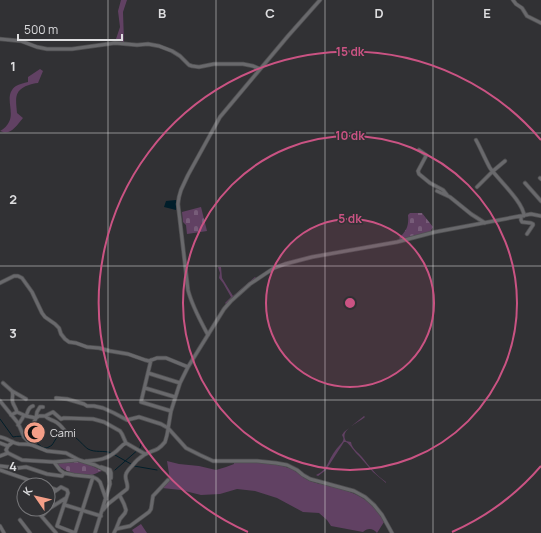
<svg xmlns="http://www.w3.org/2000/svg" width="541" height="533" viewBox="0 0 541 533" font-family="Manrope,sans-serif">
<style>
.green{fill:#614163}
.cemetery{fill:url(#cemetery-stones)}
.water{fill:#011e2a}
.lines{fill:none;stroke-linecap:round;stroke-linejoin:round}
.stream{stroke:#011e2a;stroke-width:1}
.minor-casing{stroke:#505052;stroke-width:4.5}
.minor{stroke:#69696c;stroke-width:3}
.grid{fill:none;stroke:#dedee0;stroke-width:1;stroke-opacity:0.55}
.ring{fill:none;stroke:#ca5383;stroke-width:2}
.labels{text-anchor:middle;stroke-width:3;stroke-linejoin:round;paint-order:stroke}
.poi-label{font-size:11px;fill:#dedee0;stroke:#313134;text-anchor:start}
.grid-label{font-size:13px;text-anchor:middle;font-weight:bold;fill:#dedee0;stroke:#313134;stroke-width:3;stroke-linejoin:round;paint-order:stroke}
.centre{fill:#ca5383;stroke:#313134;stroke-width:2}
.ring-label{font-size:12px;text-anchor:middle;font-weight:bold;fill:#ca5383;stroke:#313134;stroke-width:3;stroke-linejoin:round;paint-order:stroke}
</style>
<defs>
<pattern id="cemetery-stones" width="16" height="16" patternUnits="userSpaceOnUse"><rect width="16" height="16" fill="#614163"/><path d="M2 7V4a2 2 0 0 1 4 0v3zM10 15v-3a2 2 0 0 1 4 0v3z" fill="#775c79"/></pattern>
</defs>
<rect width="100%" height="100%" fill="#313134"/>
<path class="green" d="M121,0h6l-4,12 1,30h-9l5,-15 -2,-16z
M40,69l3,2 -5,12c-4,0 -6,1 -9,2 -16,5 -13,15 -12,28l6,5c-7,8 -12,18 -23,13 4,-2 7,-5 9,-9 6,-11 -6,-27 7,-36 3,-2 8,-3 12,-4v-5z
M218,267h3l1,11 11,18 22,-19 1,1 -18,15 -12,11 -1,-1 6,-6 -8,-14 -4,-5 1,-5z
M364,416l1,1c-7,6 -26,13 -19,24l5,1c1,7 7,10 11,15 7,9 14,18 24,25v1l-13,-11 -14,-16c-5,-4 -8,-11 -13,-14h-2l-18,28 -8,6 -2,-1c12,-5 12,-15 19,-24 2,-3 6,-7 8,-10 1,-3 0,-4 -1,-6l2,-3z
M167,461l12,3 20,2 17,4 10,-3 8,-3v-2c19,0 39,0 58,7 6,3 11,9 18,12 5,2 11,3 17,4 26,7 44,12 57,37l-7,11c-4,-5 -10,-5 -14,-1l-32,-6 -4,-6 -8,-7 -16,-1 -26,-14 -22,-7 -18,-2 -17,5 -19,1 -20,-5 -19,-2 8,-8z
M141,524l6,9h-13l-2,-3z"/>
<path class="cemetery" d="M201,207l6,24 -20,3 -1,-9 -3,-3 -1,-10z
M410,213h12l11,14 -3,5 -29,8 -2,-2c8,-7 10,-13 9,-23z
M76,461l14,4 12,6c-4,1 -8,4 -12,4 -13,2 -24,-3 -33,-11l1,-2z"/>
<path class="water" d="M176,200v10l-12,-3 2,-6z"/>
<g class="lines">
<path class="stream" d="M0,419l13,18c10,-2 16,0 25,7 3,2 4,4 8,4 1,0 5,-2 6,-3 3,-4 5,-10 10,-12 10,-3 19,11 26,16 7,4 16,1 24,4
M115,455l16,9
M134,466l23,4
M115,470l25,-22 1,-4"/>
<defs>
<path id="minor" d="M513,0l3,4 6,4 5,8 14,7
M0,39l21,2 16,6 10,2h25l43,-6 22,2 11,-1 11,2 13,5 8,5 9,9 3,1 7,1 15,-3h29l10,2 7,3
M476,140c5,9 9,19 14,28 8,11 34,35 34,48
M419,150l7,5v1l-8,15 1,3 11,9 13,7 4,5
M540,178l1,1
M525,183l16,18
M477,187l16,-16 12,-10
M437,191l13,6 21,17 14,9
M521,216v4l1,2 9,1 2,1v1l-6,9
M0,283l14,-7h4l4,2 10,14 10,21 3,4 10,7 4,4 2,6 4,5 4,3 7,1 11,4 12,1 11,3 18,3 17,6 4,1 8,-3h9l22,9
M208,335c-8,-15 -16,-29 -20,-45l-10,-86 1,-7 2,-7 7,-15 32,-58 68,-81 32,-36
M151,360l-10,42 30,9
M148,373l32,10
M3,383l9,8
M145,388l30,9
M56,398l11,1 17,5 3,2h7l9,2 11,5 13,7 12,-3 22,7 7,4 18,20 14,7 13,6h44l19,2 11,2 10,5 6,5 7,4 44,12 11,6 9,8 8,10 10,18
M0,401l18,22 6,14 8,8 15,6 19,2 13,7 16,5 12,6 2,4 1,9
M17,412c-1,-4 -3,-6 -4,-9 -2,-4 1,-8 -1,-12l14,8
M11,415l6,-3 9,4 10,2 1,-6 3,-5h3
M26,416c2,-4 2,-9 7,-10
M45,416c3,3 5,3 9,5 5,2 8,6 11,10
M18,425l4,-6 2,-4
M0,437c7,1 12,6 19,7 4,0 9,0 13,1
M29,441l1,-5 -1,-3 7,-15 3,-2h6l8,-4 8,7 3,-1 29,1 11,3 16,9 2,3 4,9
M13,442l-5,4 -2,4 2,3 14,7 32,2 23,-2
M0,443l8,3
M0,456l8,-3
M86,461c10,-1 20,-1 28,-8 5,-3 7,-8 12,-10l19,11
M54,462l6,8 4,3 10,2 19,2 4,2 3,3 6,17
M0,466l18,2 8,-1 21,7 15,2 2,-3
M101,467l9,3 1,3v5
M0,470l43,15
M48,487l9,3 4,-3 6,3 1,3 -11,33 18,7
M48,496l9,-6
M65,505l36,11
M103,510l5,-6 19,-15c2,-5 -3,-10 -1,-15 1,-3 4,-6 6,-8 3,-4 7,-8 12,-11 9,-6 12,-2 21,-13l2,-7 4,-24 9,-28 8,-16 36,-58 7,-8 19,-17 24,-16 11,-4 27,-7 85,-15 38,-10 96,-18 10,2
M37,511l19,22
M42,516l8,-8 16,-10
M20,520l10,13
M0,526l4,7
M116,529l4,-10 5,-6 1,-3 -2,-6 -4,-8
M75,533l18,-56
M95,533l15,-49
M114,533l2,-4 14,-3 19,-14 2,-3 2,-13 15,-16"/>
</defs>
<use href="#minor" class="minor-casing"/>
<use href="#minor" class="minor"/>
</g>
<path class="grid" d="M108,0v533M216,0v533M325,0v533M433,0v533M0,133h541M0,266h541M0,400h541"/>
<circle cx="350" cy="303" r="84" fill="#ca5383" fill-opacity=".12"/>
<g class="ring">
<circle cx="350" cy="303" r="84"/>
<circle cx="350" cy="303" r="167"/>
<path d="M541 466A251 251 0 0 1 452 532M248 532A251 251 0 1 1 541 140"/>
</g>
<defs>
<symbol id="mosque-disc" viewBox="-11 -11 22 22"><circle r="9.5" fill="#f49e87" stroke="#313134"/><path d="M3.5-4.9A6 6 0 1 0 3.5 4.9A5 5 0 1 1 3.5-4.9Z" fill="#111"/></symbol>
</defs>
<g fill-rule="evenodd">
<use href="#mosque-disc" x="22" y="420" width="25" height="25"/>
</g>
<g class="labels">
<g class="poi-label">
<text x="50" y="437">Cami</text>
</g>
</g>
<g class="grid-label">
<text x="162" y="18">B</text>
<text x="270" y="18">C</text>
<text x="379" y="18">D</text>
<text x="487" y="18">E</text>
<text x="13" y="71">1</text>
<text x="13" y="204">2</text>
<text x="13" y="338">3</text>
<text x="13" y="471">4</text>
</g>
<circle cx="350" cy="303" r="6" class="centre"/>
<g class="ring-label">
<text x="350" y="56">15 dk</text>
<text x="350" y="140">10 dk</text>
<text x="350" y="223">5 dk</text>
</g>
<g transform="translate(36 497) rotate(304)"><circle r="19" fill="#313134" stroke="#767679"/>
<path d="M0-3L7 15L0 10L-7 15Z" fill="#f49e87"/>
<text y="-6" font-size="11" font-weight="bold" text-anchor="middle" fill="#dedee0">K</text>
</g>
<path d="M18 34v6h104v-6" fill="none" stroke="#dedee0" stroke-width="2"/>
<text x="24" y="34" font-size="12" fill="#dedee0" stroke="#313134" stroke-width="3" paint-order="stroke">500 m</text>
</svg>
